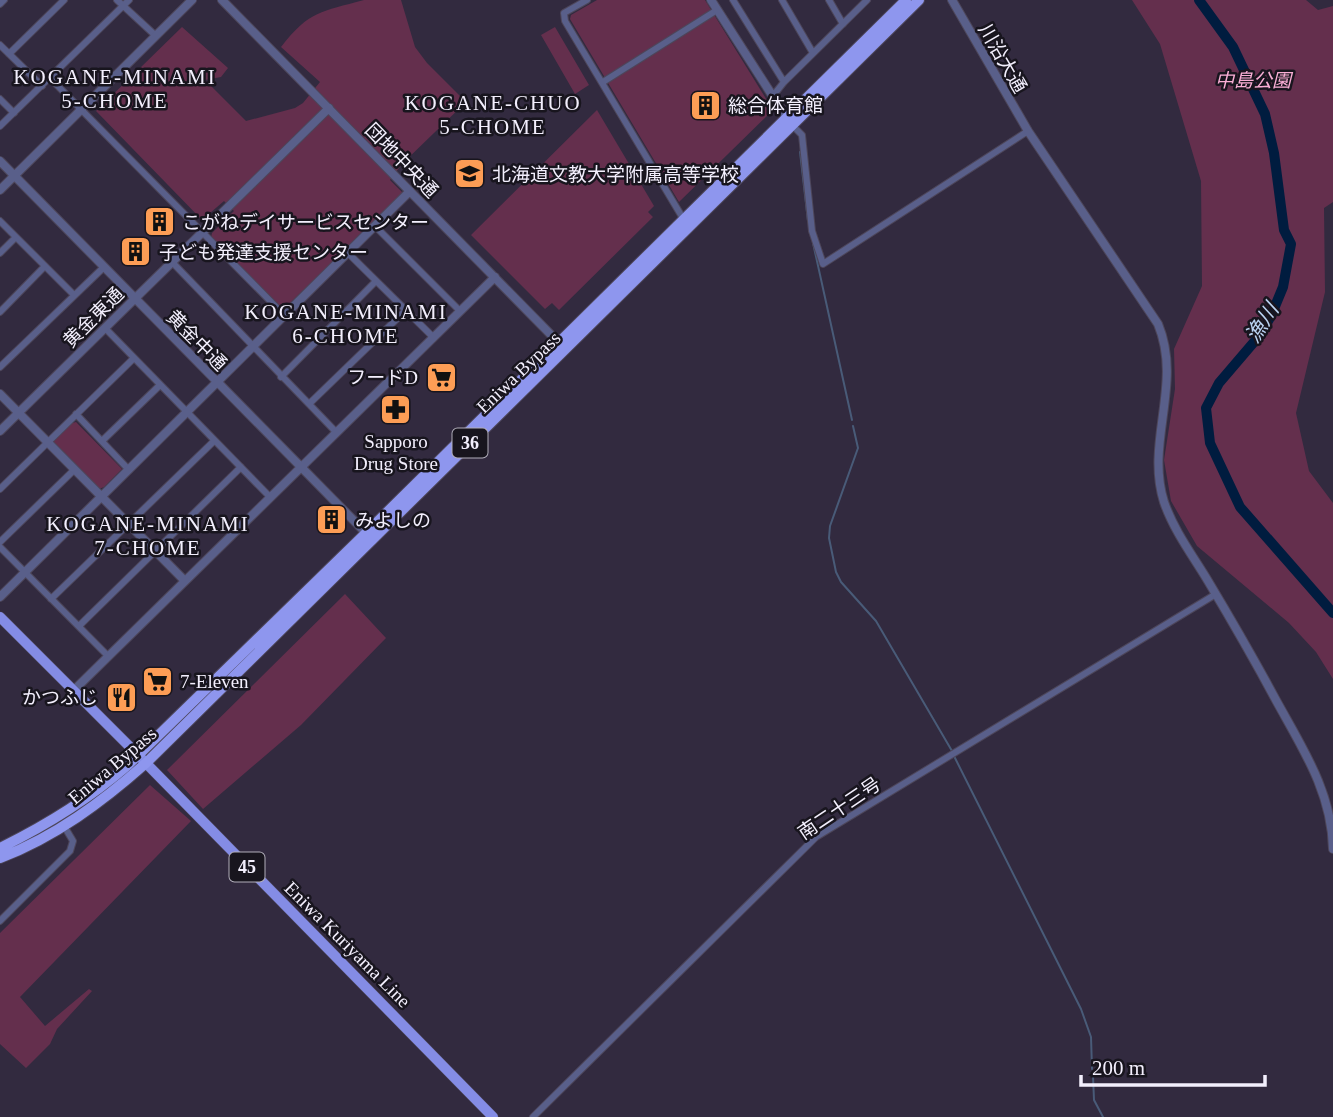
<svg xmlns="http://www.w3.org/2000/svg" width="1333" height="1117" viewBox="0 0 1333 1117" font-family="'Times New Roman','Noto Sans JP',serif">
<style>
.green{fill:#642f4d}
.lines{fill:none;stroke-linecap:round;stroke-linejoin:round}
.stream{stroke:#495b78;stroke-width:2}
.river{stroke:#001c3f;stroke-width:10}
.minor-casing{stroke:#4d465a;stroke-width:8}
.tertiary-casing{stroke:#4d465a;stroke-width:10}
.primary-casing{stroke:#4d465a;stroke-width:11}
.trunk-casing{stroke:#4d465a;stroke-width:12}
.minor{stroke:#595f8a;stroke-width:6}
.tertiary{stroke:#595f8a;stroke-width:8}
.primary{stroke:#848ce5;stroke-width:10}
.trunk{stroke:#8e96ee;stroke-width:10}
.labels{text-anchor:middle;stroke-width:5;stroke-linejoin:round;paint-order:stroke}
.shield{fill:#18151e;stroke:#b1aeba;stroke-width:2}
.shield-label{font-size:18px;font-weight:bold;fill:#f3effd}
.street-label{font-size:19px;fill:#f3effd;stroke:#18151e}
.park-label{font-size:19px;font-style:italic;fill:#f9aed5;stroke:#18151e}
.poi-label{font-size:19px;fill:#f3effd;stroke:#18151e;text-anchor:start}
.neighbourhood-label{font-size:21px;letter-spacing:2px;fill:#f3effd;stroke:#18151e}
.water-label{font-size:21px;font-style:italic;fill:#bad2f1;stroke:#18151e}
</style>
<rect width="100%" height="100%" fill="#322a3f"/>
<path class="green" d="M364,0h37l14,47 12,16 39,39 -64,62 -12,16 13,13 -120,117 -72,-72 1,-5 22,-22 -10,-10 -22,19 -106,-109 86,-84 46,41 -7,9 -16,3 41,41 49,-13 8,-5 17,-21 -39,-35c29,-37 40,-35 83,-47z
M597,0h108l68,110 -94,92 -109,-183 1,-4z
M1132,0h174l12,10 15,-4v196l-9,6 1,84 -29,121 13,58 24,32v176l-17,-27 -27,-29 -92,-77 -26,-45 -7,-41 11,-71 -1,-40 28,-63 -1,-105 -41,-137z
M555,27l34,58 -14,9 -34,-59z
M597,110l57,96 -6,6 5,5 -94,93 -7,-7 -7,6 -74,-74z
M76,422l46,47 -18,18 -5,2 -45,-45v-3l18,-18z
M345,594l41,44 -85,87 -98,84 -36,-39z
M150,785l41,36 -171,176 25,29 44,-37 3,2 -35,38 -7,15 -24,24 -26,-24v-111z"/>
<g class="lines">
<path class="stream" d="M800,152l8,69
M813,243l39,177
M853,426l5,22 -28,78 -1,12 7,34 5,10 35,39 76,130
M954,756l127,253 10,28 1,32
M1093,1076l1,24 9,17"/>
<path class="river" d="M1199,0l34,47 32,67 9,39 10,77 7,14 -8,43 -12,29 -11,19 -41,48 -13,25 4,35 30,64 93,106"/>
<defs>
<path id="minor" d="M117,0l39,36
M587,0l-23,13 1,8 119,199
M733,0l51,82
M782,0l31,53
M829,0l14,24
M0,4l4,-4
M0,45l42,41
M9,54l55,-54
M50,78l235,238
M603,82l114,-72
M772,97l12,-15 83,-82
M0,99l14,14
M792,125l10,10 10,96 11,33 205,-133
M0,126l129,-126
M0,221l74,74
M375,226l85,85
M0,253l16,-16
M348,253l85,84
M172,262l164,170
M0,312l45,-46
M105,328l165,169
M0,367l104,-100
M281,377l95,-96
M309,404l97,-94
M76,414l53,56
M102,441l58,-56
M0,489l134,-131
M0,542l75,-73
M0,547l108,109
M51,599l163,-158
M79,626l162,-159
M0,921l70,-70 3,-10 -9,-15
M533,1117l283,-280 400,-243"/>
<path id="tertiary" d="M222,0l339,345
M711,0l77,120
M952,0l76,131 130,193c25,60 -13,118 6,178 10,29 29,54 44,79 24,40 47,80 69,121 26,47 55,91 56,147
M0,161l368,374
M0,190l192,-190
M0,394l185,187
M0,431l329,-323
M0,597l410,-406
M73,691l422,-414"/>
<path id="primary" d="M0,617l138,138 355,362"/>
<path id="trunk" d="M0,848c47,-23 89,-49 128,-83l238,-232 540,-533
M0,858c55,-21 102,-56 146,-95l773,-763"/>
</defs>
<use href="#minor" class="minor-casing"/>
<use href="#tertiary" class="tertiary-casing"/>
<use href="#primary" class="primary-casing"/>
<use href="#trunk" class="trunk-casing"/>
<use href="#minor" class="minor"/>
<use href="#tertiary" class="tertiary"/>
<use href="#primary" class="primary"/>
<use href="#trunk" class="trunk"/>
</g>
<defs>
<symbol id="building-square" viewBox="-11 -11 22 22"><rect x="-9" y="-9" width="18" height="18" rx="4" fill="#fd9d55" stroke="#18151e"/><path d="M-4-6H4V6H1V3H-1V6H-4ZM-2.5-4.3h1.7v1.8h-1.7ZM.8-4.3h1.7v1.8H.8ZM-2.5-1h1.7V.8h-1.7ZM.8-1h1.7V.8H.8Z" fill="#111"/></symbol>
<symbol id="school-square" viewBox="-11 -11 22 22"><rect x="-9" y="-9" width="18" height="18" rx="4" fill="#fd9d55" stroke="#18151e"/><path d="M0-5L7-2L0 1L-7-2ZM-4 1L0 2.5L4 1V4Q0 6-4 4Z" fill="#111"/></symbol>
<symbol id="supermarket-square" viewBox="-11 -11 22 22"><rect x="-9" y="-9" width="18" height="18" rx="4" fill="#fd9d55" stroke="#18151e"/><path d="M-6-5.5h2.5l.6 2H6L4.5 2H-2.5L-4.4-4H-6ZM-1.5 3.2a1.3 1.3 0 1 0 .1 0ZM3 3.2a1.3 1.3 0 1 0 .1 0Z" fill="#111"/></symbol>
<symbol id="pharmacy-square" viewBox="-11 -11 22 22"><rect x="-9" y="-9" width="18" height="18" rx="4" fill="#fd9d55" stroke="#18151e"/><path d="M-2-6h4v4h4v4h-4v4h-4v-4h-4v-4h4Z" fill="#111"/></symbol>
<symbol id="restaurant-square" viewBox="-11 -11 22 22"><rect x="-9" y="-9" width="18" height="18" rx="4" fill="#fd9d55" stroke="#18151e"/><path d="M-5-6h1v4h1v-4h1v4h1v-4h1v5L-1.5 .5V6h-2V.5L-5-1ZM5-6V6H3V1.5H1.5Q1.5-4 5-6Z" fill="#111"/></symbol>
</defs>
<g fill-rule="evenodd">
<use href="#building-square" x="688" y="88" width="35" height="35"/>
<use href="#school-square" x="452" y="156" width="35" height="35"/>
<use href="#building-square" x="142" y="204" width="35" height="35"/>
<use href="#building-square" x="118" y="234" width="35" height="35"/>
<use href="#supermarket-square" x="424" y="360" width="35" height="35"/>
<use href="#pharmacy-square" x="378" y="392" width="35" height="35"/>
<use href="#building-square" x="314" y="502" width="35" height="35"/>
<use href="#supermarket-square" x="140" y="664" width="35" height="35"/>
<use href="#restaurant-square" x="104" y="680" width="35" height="35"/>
</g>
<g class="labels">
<g class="shield">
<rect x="452.5" y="428.5" width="35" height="29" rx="5"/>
<rect x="229.5" y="852.5" width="35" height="29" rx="5"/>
</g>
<g class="shield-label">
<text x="470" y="449">36</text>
<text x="247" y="873">45</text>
</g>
<g class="street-label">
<text transform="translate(1003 58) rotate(60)" y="7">川沿大通</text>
<text transform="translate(402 160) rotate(46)" y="7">団地中央通</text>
<text transform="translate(93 317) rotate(-45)" y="7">黄金東通</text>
<text transform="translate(197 340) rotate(45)" y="7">黄金中通</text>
<text transform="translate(518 372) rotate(-44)" y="7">Eniwa Bypass</text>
<text transform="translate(112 765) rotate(-40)" y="7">Eniwa Bypass</text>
<text transform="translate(839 808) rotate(-34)" y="7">南二十三号</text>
<text transform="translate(348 944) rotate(45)" y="7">Eniwa Kuriyama Line</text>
</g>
<g class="park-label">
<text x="1253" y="87">中島公園</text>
</g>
<g class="poi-label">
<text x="728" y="112">総合体育館</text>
<text x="492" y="181">北海道文教大学附属高等学校</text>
<text x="182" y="229">こがねデイサービスセンター</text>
<text x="159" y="259">子ども発達支援センター</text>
<text x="418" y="384" text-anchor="end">フードD</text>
<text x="396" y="448" text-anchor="middle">Sapporo<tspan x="396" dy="22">Drug Store</tspan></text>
<text x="355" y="527">みよしの</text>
<text x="180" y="688">7-Eleven</text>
<text x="98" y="704" text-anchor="end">かつふじ</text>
</g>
<g class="neighbourhood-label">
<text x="115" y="84">KOGANE-MINAMI<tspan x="115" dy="24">5-CHOME</tspan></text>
<text x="493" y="110">KOGANE-CHUO<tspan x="493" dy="24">5-CHOME</tspan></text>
<text x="346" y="319">KOGANE-MINAMI<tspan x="346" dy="24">6-CHOME</tspan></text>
<text x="148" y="531">KOGANE-MINAMI<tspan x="148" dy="24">7-CHOME</tspan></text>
</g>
<g class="water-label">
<text transform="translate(1262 323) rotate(-57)" y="7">漁川</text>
</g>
</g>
<path d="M1081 1075v10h184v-10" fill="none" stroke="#f3effd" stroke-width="3.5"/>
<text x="1092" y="1075" font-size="21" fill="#f3effd" stroke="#18151e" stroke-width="5" paint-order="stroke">200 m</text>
</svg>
